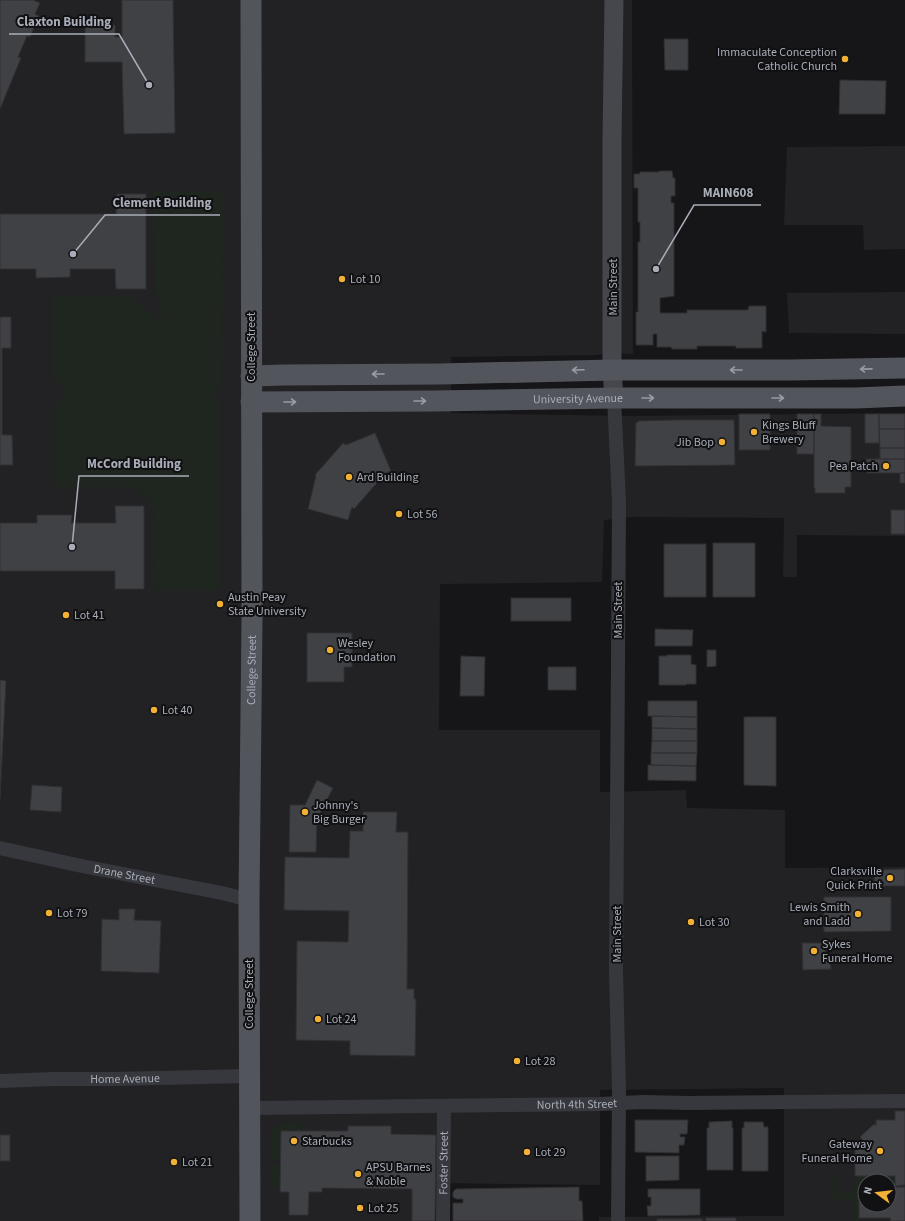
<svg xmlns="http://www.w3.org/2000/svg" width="905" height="1221" viewBox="0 0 905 1221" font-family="'Source Sans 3',sans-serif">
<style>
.built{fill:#222225;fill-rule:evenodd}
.green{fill:#1e261f}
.building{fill:#404145;stroke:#303034}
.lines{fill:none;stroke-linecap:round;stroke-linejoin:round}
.street{stroke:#37383d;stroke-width:14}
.secondary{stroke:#45474d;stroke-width:19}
.primary{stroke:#53555c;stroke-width:21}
.oneway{stroke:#979ba6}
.poi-dot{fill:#f2b134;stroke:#111113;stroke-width:1.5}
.labels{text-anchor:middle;stroke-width:4;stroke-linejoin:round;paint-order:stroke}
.poi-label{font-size:12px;fill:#a8adb8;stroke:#111113;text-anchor:start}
.street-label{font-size:12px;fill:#a8adb8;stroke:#111113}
.leader{fill:none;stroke:#a8adb8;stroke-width:1.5}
.callout-dot{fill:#a8adb8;stroke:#111113;stroke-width:1.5}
.callout-label{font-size:13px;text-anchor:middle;font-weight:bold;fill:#a8adb8;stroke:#111113;stroke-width:4;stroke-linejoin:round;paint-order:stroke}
</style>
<rect width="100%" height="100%" fill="#161618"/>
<path class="built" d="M0,0h632l1,354 -30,-1 -3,2 -149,2v56l179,3 275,-3v123l-108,-1v42h-14l1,-59 -154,-1 -26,3 -2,62 -162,2 -1,146h161v62l86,-2 1,18 98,2v58l120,-1v354h-306v-4l185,-1v-128l-184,2v95l-164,-2 -1,38h-435zM865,1181h24v24h-24z
M905,146v103l-41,1 -1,-25h-79l3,-78z
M905,292v42l-116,-1 -2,-40z"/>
<path class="green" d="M223,191l-1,194 -9,7v4l6,4v190h-65l-1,-88 -19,-15h-80l-1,-80 14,-14 -14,-14 -1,-83h79l31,27 -7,-39 -2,-92z
M301,1122v9h-20v28l-10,1 1,-31c8,-8 19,-6 29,-7z
M272,1165h9l-1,24h-8z
M831,1173h3l1,20h19l1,-17h40v11h-6v-6h-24v7h-6v8h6v4h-6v21h-5v-21h-23z"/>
<path class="building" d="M0,0h33l7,3 -5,11 4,2 -9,21 -3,-1 -9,21 3,1 -21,51z
M122,0h51l2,133 -51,1 -2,-72h-37v-37h30v12h7z
M664,39h24v31h-23z
M840,80l46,1 -1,33h-46z
M659,171h13l1,7h2v18h-4v7h3v93l-14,2v15h27v-3h61l1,-4h17v26l-4,-1v17h-26v-2h-39v3h-25l-1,-2h-14v-13h-4v11h-17v-33h2v-70h2v-20h-2v-34h-4v-14h6v-2h19z
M117,194h29v95h-30l-1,-20h-45v8l-34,1v-9h-36v-55h116z
M0,317h11v31h-9v87h10l1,30h-13z
M739,414h31v36h-31z
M797,414h17v40h-17z
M814,414h7v12l30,1v60h-6v6h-30v-5h-1z
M865,414h14v29h-14z
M879,414h26v15h-26z
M676,420h58l1,45 -100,1 1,-43 3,-2z
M879,429h26v19h-25z
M375,433l16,38 -11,4 2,2 -28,32 -2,-2 -4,13 -40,-11 8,-33 -1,-1 28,-32 3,2z
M880,448h25v11h-25z
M866,459h39v14h-38z
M900,473h5v10h-5z
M115,506h29v83h-29v-18h-115v-48h37v-8h35l-1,8h45z
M891,510h14v24h-14z
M713,543h42v54h-42z
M664,544h42v53h-42z
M511,598h60v23h-60z
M655,629l38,1 -1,16h-37z
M307,633h45v34h-8v15h-37z
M707,650h9v16l-9,1z
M667,655h24v9l5,1v19h-10v1h-27v-29h8z
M461,656l24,1 -1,39h-24z
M548,667h28v23h-28z
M0,680l6,1 -6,118z
M648,701h49v16l-49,-1z
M652,716l45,1v12l-45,-1z
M744,717h32v69l-32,-1z
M652,728l45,1v12h-45z
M652,741h45v12h-46z
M651,753h46l-1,13 -45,-1z
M648,765l48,1v15l-48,-1z
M317,780l16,8 -16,31 -1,33h-27l1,-47h15z
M32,785l30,2 -1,25 -31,-2z
M363,812h34l-1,20h12l-1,157h7v10h2l-1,57 -65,-1v-14l-54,-1 1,-99 51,1 1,-31 -65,-1 1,-53 64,1 1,-27h13z
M905,869v17h-30l-1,-16z
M824,897h67v34l-67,1z
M119,909h16l-1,11 27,1 -2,52 -58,-2 1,-52 17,1z
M802,943h23v16l5,-1 1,11 -28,1z
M895,1111h10v74l-10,1v-10h-40v-35h9l-4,-4 14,-13 2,2v-6h19z
M635,1120h53l-1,14h-7v3h5l-1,8h-5v8l-44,-1z
M732,1121v7h1v42h-26v-42h2v-6z
M744,1122h19l1,5h4v44h-26v-43h2z
M348,1126h43v8l45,1 -1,86h-23v-32l-90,-1v4h-13l-1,23h-19v-23h-9l1,-61h67z
M0,1135h10v26h-10z
M646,1156h33v24l-33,1z
M579,1187v14h3l1,20h-130v-18h10v-4h-7l-3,-2v-5l3,-3z
M889,1187h16v34h-15l1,-3h-32v-19l6,1v5h24z
M859,1188h6v8h-6z
M648,1189h52v26l-52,1 -1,-10h4v-9h-3z
M706,1218h30v3h-30z
M657,1219h45v2h-45z"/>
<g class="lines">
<g class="street">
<path d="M614,398l5,104 -3,469 3,119 -1,131"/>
<path id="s1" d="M0,848l77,17 145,28 27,7"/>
<path id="s2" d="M0,1081l53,-2h60l136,-3"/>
<path id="s3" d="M249,1108l351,-4 43,-2 46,1 216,-2"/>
<path id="s4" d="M443,1221l1,-115"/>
</g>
<path class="secondary" d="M614,398l-2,-28v-230l2,-140"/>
<g class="primary">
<path d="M251,376l32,-1 157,-1 172,-4h178l115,-2"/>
<path id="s5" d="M251,402l184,-1 179,-3h242l49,-2"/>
<path id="s6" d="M250,1221l-1,-321 3,-281 -1,-619"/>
</g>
</g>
<defs><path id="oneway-shaft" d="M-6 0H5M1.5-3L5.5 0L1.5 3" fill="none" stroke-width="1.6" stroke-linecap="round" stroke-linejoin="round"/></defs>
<g class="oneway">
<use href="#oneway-shaft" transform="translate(866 369) rotate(179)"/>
<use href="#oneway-shaft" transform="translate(578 370) rotate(178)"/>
<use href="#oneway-shaft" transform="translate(736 370) rotate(-180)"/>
<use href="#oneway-shaft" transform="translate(378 374) rotate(180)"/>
<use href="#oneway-shaft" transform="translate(648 398)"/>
<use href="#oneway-shaft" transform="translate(778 398)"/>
<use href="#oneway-shaft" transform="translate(420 401)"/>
<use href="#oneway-shaft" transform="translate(290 402)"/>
</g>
<g class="poi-dot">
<circle cx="845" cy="59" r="4"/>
<circle cx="342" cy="279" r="4"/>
<circle cx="754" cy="432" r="4"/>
<circle cx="722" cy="442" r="4"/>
<circle cx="886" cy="466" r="4"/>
<circle cx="349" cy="477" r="4"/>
<circle cx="399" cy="514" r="4"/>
<circle cx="220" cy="604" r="4"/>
<circle cx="66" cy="615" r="4"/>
<circle cx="330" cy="650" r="4"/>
<circle cx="154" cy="710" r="4"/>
<circle cx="305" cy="812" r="4"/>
<circle cx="890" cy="878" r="4"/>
<circle cx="49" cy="913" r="4"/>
<circle cx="858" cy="914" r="4"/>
<circle cx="691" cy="922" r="4"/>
<circle cx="814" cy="951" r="4"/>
<circle cx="318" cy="1019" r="4"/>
<circle cx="517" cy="1061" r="4"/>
<circle cx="294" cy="1141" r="4"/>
<circle cx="880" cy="1151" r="4"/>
<circle cx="527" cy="1152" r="4"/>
<circle cx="174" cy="1162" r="4"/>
<circle cx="358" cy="1174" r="4"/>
<circle cx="360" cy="1208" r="4"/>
</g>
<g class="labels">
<g class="poi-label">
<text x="837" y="56" text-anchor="end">Immaculate Conception<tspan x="837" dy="14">Catholic Church</tspan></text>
<text x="350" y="283">Lot 10</text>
<text x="762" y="429">Kings Bluff<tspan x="762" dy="14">Brewery</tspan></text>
<text x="714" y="446" text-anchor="end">Jib Bop</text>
<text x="878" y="470" text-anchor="end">Pea Patch</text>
<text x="357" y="481">Ard Building</text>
<text x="407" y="518">Lot 56</text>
<text x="228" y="601">Austin Peay<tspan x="228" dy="14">State University</tspan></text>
<text x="74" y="619">Lot 41</text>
<text x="338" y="647">Wesley<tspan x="338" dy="14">Foundation</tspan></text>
<text x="162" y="714">Lot 40</text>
<text x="313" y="809">Johnny's<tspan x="313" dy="14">Big Burger</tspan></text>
<text x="882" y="875" text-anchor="end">Clarksville<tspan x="882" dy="14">Quick Print</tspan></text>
<text x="850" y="911" text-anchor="end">Lewis Smith<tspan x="850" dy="14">and Ladd</tspan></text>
<text x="57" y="917">Lot 79</text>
<text x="699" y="926">Lot 30</text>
<text x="822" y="948">Sykes<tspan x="822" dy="14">Funeral Home</tspan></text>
<text x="326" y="1023">Lot 24</text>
<text x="525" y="1065">Lot 28</text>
<text x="302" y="1145">Starbucks</text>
<text x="872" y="1148" text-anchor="end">Gateway<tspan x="872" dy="14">Funeral Home</tspan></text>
<text x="535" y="1156">Lot 29</text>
<text x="182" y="1166">Lot 21</text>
<text x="366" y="1171">APSU Barnes<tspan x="366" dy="14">&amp; Noble</tspan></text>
<text x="368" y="1212">Lot 25</text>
</g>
<g class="street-label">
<text transform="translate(613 287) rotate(-90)" y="4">Main Street</text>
<text transform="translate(251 347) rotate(-90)" y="4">College Street</text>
<text dy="4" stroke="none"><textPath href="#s5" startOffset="327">University Avenue</textPath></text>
<text transform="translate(618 610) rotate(-90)" y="4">Main Street</text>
<text dy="4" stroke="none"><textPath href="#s6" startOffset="551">College Street</textPath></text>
<text dy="4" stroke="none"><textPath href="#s1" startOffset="127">Drane Street</textPath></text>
<text transform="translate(617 934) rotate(-90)" y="4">Main Street</text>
<text transform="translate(249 994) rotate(-90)" y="4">College Street</text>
<text dy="4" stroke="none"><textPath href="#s2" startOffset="125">Home Avenue</textPath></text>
<text dy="4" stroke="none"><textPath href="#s3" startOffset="328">North 4th Street</textPath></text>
<text dy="4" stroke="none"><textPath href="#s4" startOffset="58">Foster Street</textPath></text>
</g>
</g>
<path class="leader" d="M149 85L119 34H9M656 269L694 205H761M73 254L105 215H220M72 547L79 476H189"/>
<g class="callout-dot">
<circle cx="149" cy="85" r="4"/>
<circle cx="656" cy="269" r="4"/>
<circle cx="73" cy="254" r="4"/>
<circle cx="72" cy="547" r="4"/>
</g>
<g class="callout-label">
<text x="64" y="26">Claxton Building</text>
<text x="728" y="197">MAIN608</text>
<text x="162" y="207">Clement Building</text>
<text x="134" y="468">McCord Building</text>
</g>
<g transform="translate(877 1193) rotate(285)"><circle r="19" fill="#111113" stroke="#4d4f55"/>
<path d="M0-3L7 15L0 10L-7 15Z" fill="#f2b134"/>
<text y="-6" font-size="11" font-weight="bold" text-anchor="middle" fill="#a8adb8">N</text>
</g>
</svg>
